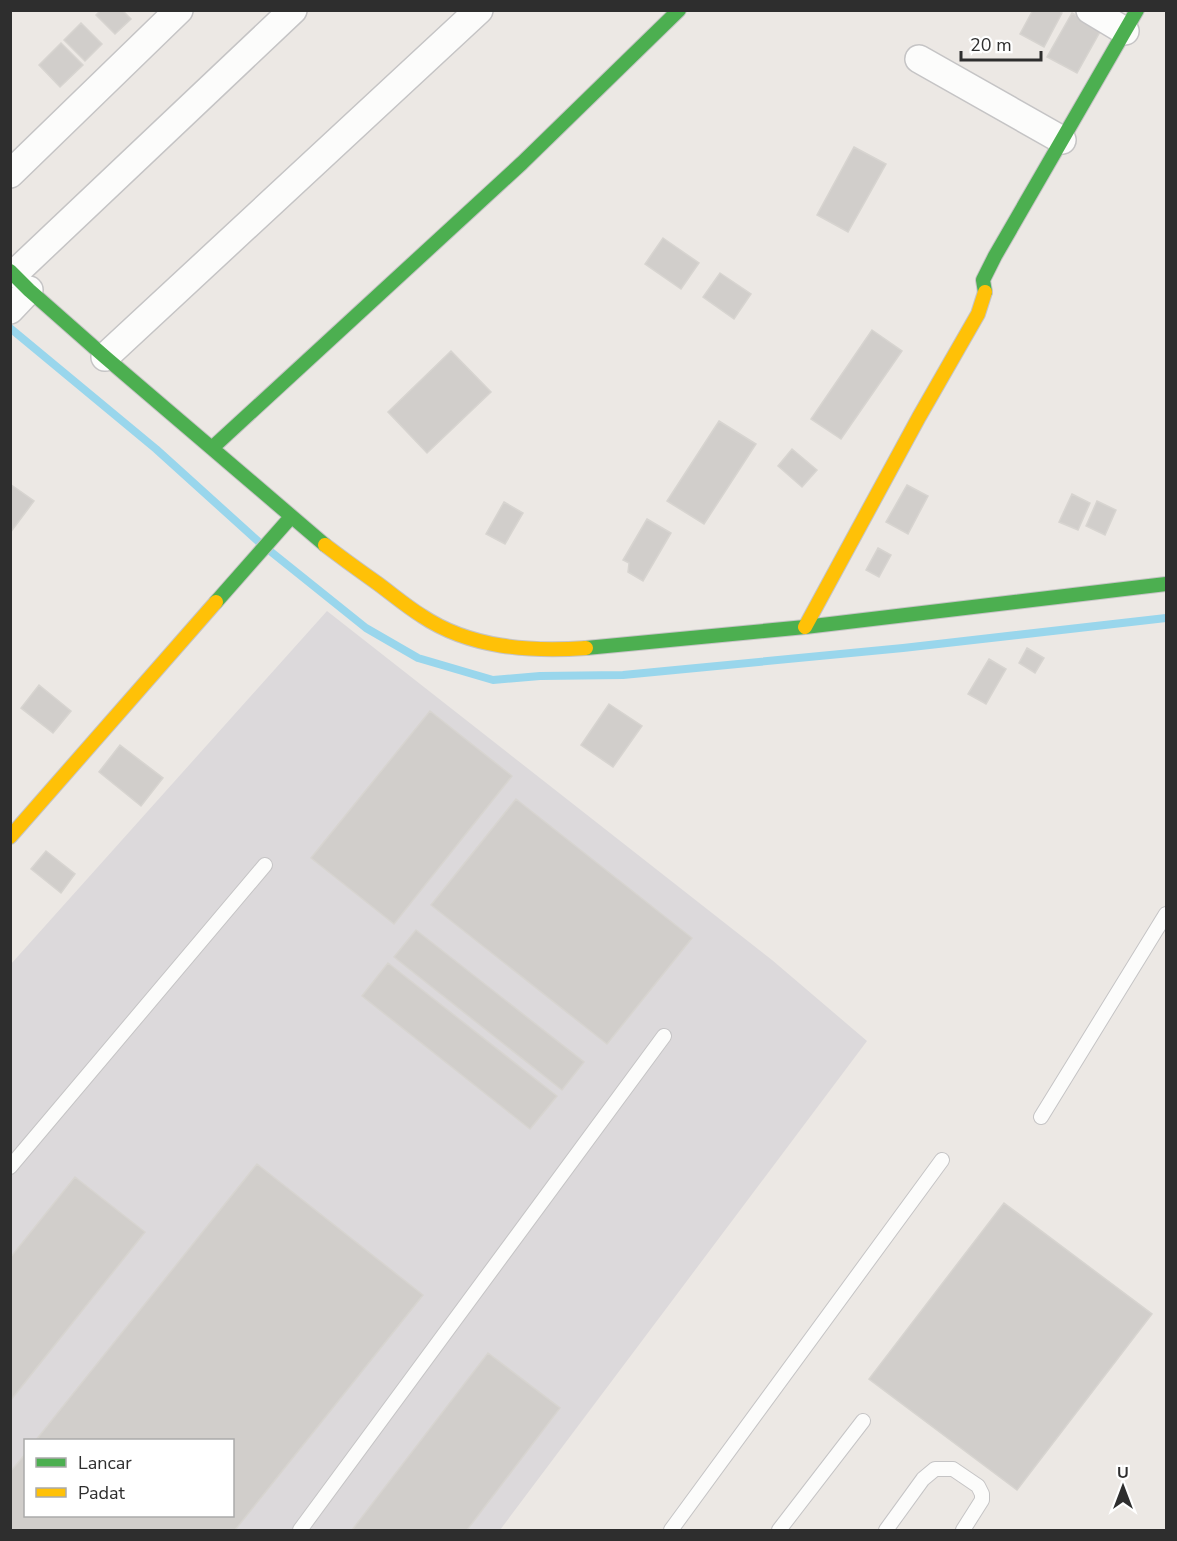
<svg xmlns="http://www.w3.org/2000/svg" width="1177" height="1541" viewBox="0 0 1177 1541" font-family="'Nunito Sans',sans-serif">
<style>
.industrial{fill:#dcd9db;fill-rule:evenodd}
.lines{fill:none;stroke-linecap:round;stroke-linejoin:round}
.stream{stroke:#99d6ec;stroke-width:8}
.building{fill:#d1cecb;stroke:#d7d4d0;stroke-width:1.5}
.lane-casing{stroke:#c5c4c5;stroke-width:16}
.street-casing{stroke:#c5c4c5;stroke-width:30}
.fast-casing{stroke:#c5c4c5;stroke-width:16}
.slow-casing{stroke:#c5c4c5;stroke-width:16}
.lane{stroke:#fcfcfb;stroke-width:14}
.street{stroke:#fcfcfb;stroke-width:27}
.fast{stroke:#4caf50;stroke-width:14}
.slow{stroke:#ffc107;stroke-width:14}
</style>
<rect width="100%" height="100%" fill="#ece8e4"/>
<path class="industrial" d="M327,611l445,349 95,81 -367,489h-489v-566zM26,1440h206v76h-206z"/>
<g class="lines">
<path class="stream" d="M10,328l146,121 104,94
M270,551l96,77 52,30 75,22 47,-4 83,-1 280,-27 263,-30"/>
</g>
<path class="building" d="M101,10h21l9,9 -16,15 -19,-19z
M1033,10h25l4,3 -18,34 -24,-13z
M1072,13l29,17 -24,43 -30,-16z
M81,23l21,21 -17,17 -21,-21z
M61,43l22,22 -23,22 -21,-22z
M854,147l32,17 -38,68 -31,-17z
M663,238l36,25 -18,26 -36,-25z
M720,273l31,21 -17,25 -31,-22z
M872,330l30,21 -61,88 -30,-20z
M451,351l40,41 -64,61 -39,-41z
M719,421l37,23 -52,80 -37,-23z
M792,449l25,21 -15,17 -24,-21z
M10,484l24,17 -24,32z
M907,485l21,11 -20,38 -22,-12z
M1072,494l18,9 -12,27 -19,-8z
M1097,501l19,9 -11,25 -19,-9z
M504,502l19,11 -18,31 -19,-10z
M647,519l24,14 -28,48 -15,-9 1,-9 -6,-3z
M878,548l13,7 -12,22 -13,-7z
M1027,648l17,10 -9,15 -16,-10z
M989,659l17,10 -20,35 -18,-10z
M39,685l32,26 -18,22 -32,-25z
M609,704l33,22 -29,41 -32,-22z
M430,711l82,65 -118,148 -83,-66z
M120,745l43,33 -22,28 -42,-34z
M516,799l176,139 -85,106 -176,-139z
M46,851l29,23 -14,19 -30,-24z
M416,930l168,132 -22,28 -168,-133z
M388,963l169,133 -27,33 -168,-133z
M257,1164l166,131 -188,235h-225v-58l16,-19v63h206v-76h-196z
M75,1177l70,55 -135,169v-143z
M1004,1203l148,111 -135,176 -148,-111z
M488,1353l72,55 -93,122h-115z"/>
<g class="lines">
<defs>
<path id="lane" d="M1041,1117l125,-203
M10,1167l255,-302
M300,1530l364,-494
M671,1530l271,-370
M779,1530l84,-109
M886,1530l37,-51 12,-10h18l25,17 4,8v6l-19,30"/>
<path id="street" d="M1090,10l35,21
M919,59l143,81
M10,174l169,-164
M14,274l279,-264
M10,310l19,-20
M105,357l374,-347"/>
<path id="fast" d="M10,271l19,19 76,67 220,188
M985,292l-2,-12 12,-24 142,-246
M212,448l310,-285 157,-153
M216,602l75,-85
M586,648l219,-21 361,-43"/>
<path id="slow" d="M325,545c17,13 35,26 52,38 15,11 29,23 45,33 48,32 108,36 164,32
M805,627l114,-210 59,-103 7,-22
M10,837l206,-235"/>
</defs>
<use href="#lane" class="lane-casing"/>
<use href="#street" class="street-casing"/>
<use href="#fast" class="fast-casing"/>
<use href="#slow" class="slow-casing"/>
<use href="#lane" class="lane"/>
<use href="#street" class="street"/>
<use href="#fast" class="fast"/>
<use href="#slow" class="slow"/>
</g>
<rect width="1177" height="1541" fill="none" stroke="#2e2e2e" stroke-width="24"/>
<rect x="24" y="1439" width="210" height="78" fill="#ffffff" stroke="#ababab" stroke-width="1.5"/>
<rect x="36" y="1458" width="30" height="9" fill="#4caf50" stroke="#ababab" stroke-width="1.5"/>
<text x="78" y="1469" font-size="18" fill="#2e2e2e">Lancar</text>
<rect x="36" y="1488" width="30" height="9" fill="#ffc107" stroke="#ababab" stroke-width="1.5"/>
<text x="78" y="1499" font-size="18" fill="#2e2e2e">Padat</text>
<g transform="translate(1123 1487)" stroke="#ffffff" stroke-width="4.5" paint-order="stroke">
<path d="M0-4.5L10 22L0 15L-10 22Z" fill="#2e2e2e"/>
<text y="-9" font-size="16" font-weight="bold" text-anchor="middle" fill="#2e2e2e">U</text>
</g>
<path d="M961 51v9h80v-9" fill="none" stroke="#2e2e2e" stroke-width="3"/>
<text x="970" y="51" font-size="18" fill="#2e2e2e" stroke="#ffffff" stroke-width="4.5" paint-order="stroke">20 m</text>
</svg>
